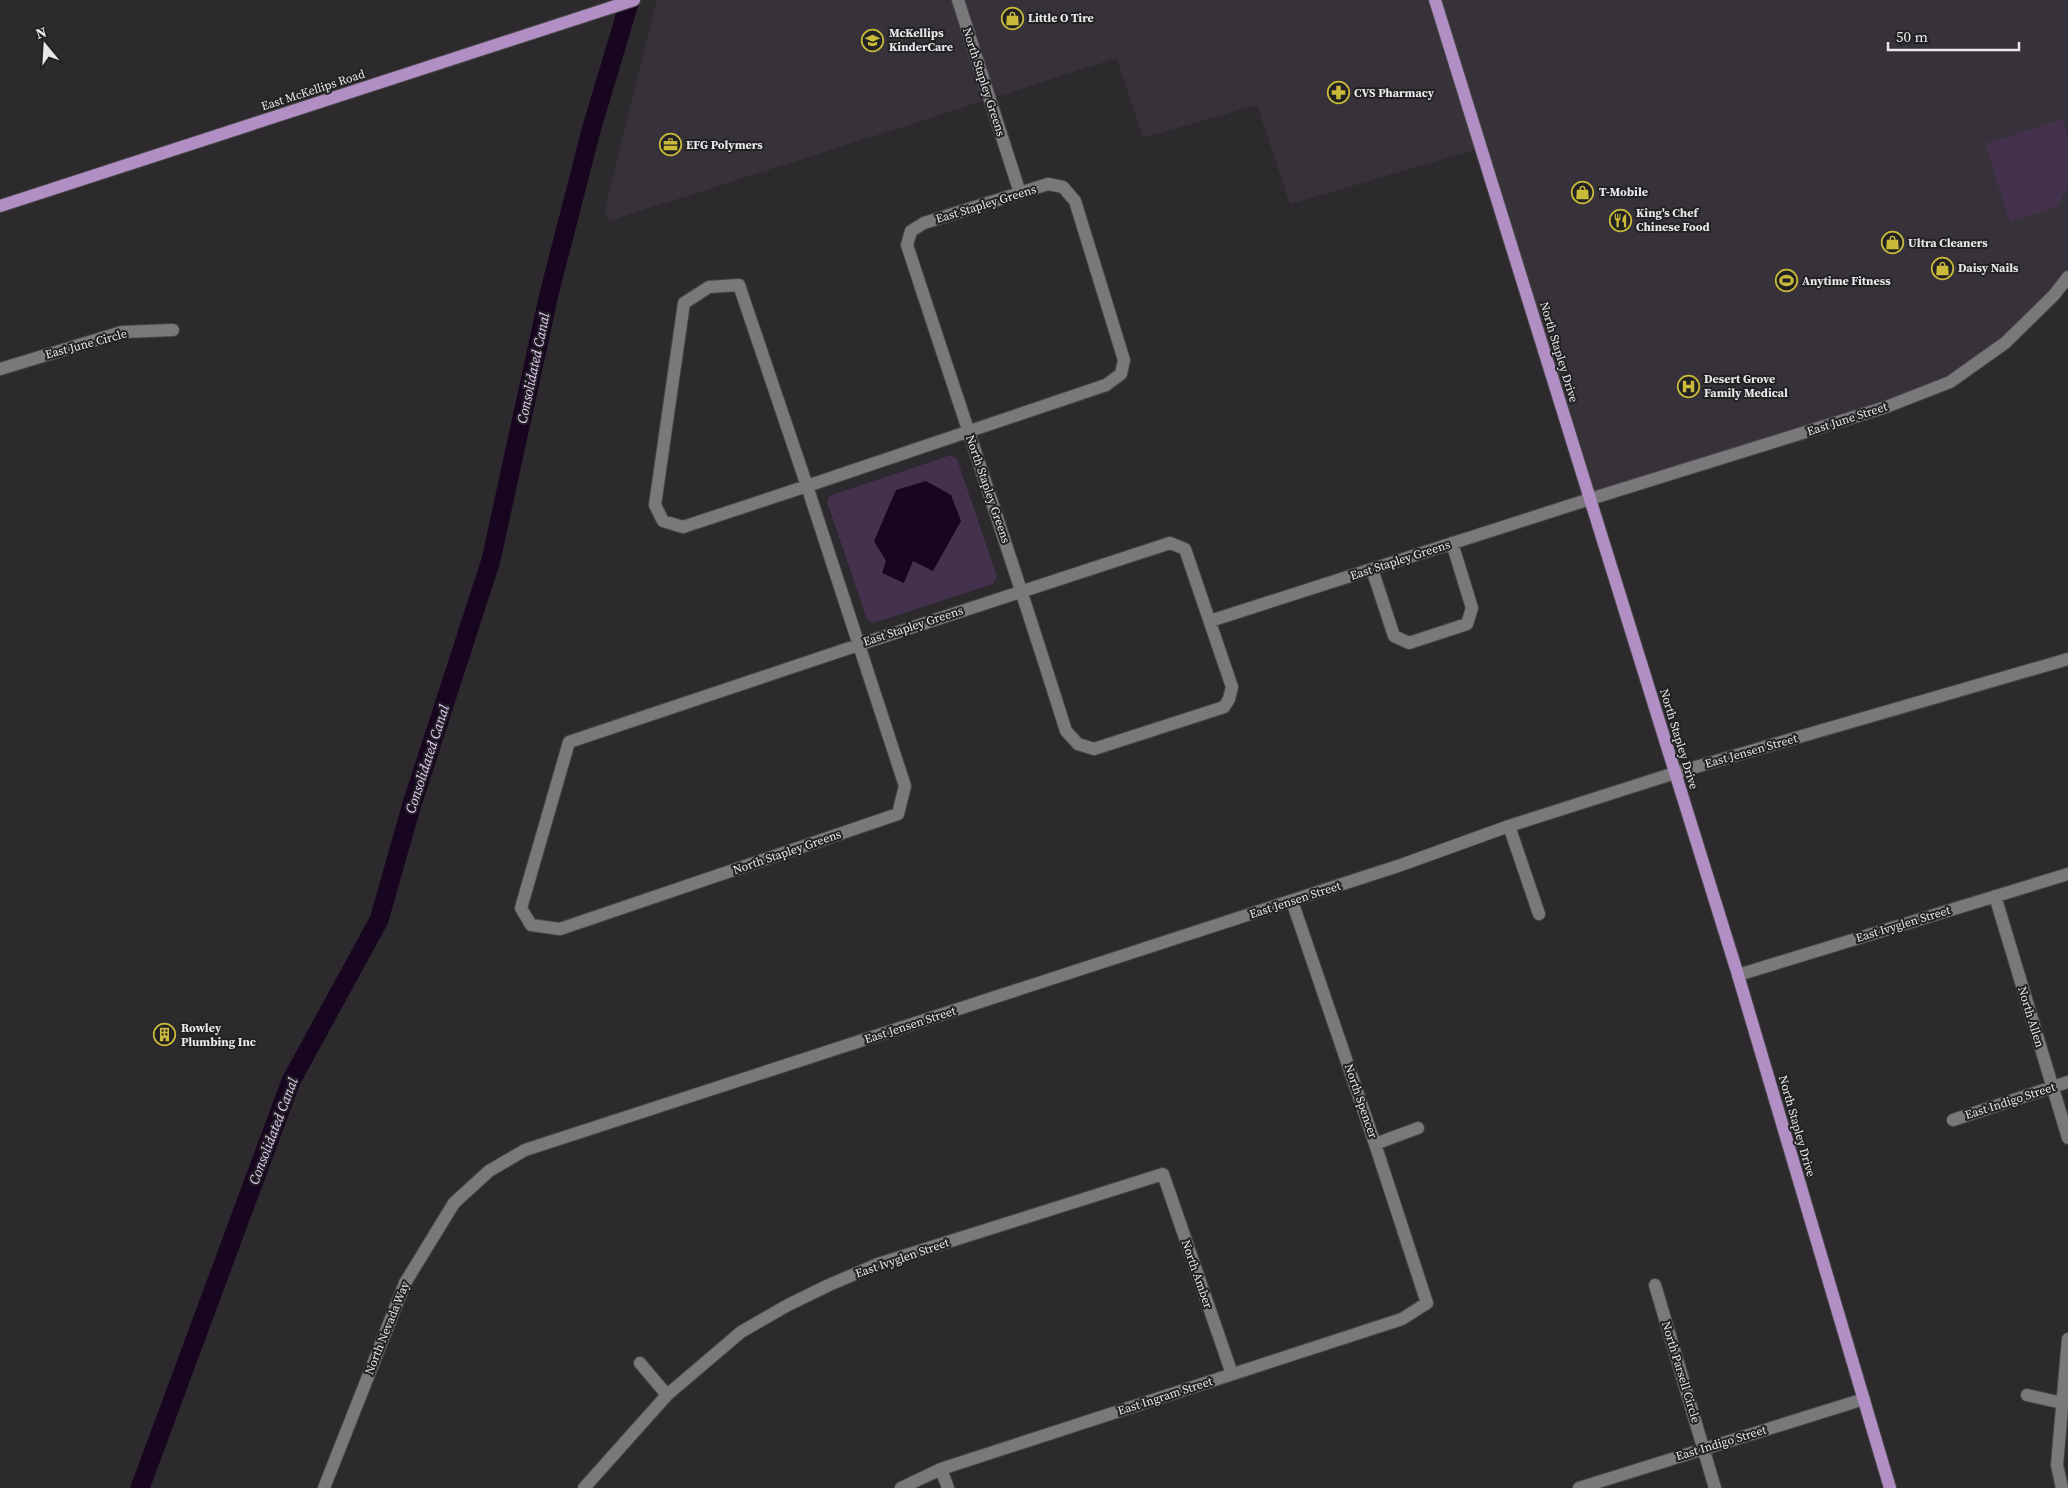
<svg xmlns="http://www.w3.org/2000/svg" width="2068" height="1488" viewBox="0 0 2068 1488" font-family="'Source Serif 4',serif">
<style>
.built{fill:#373239}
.green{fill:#43314d}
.water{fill:#180621}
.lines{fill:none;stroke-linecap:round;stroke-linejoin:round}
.canal{stroke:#180621;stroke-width:19}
.minor-casing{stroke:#474648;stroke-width:14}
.major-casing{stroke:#474648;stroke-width:14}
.minor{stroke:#7a787b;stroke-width:12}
.major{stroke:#b18fc4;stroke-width:12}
.labels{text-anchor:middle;stroke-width:4;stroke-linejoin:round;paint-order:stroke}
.poi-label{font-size:12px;font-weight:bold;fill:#e8e7e9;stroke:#222123;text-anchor:start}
.street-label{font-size:12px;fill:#e8e7e9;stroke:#222123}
.water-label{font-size:14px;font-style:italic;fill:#e9ccfb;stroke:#222123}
</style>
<rect width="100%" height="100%" fill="#2c2a2d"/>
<path class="built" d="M657,0h1411v277l-14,18 -104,87 -360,117 -109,-351 -191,56 -33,-99 -114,33 -26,-80 -508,163 -4,-12z"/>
<path class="green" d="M2062,119l6,18v49l-11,21 -47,15 -25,-78z
M951,455l6,4 40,118 -4,7 -120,39 -6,-4 -40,-117 2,-6z"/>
<path class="water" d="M926,481l25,14 10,26 -28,50 -20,-10 -9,22 -22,-10 4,-12 -12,-20 22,-51z"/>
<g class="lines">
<path class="canal" d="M140,1488l151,-407 88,-161 33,-116 79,-244 58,-266 43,-167 38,-127"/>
<defs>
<path id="minor" d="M958,0l62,193
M911,231l-4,14c53,162 108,323 159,486l12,13 16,5 130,-42 5,-8 3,-12 -47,-138 -15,-6c-201,65 -401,131 -601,199l-48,166 10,17 29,4 338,-115 7,-28 -98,-300 299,-101 15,-11 3,-14 -49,-159 -12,-14 -15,-3 -124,39 -13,8
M739,285l68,201 -124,41 -20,-6 -8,-16 29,-202 25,-16z
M0,369l122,-37 51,-2
M1372,569l22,67 15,7 58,-19 5,-16 -20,-65
M1210,621l380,-122 296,-92 64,-25 55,-39 49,-48 14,-18
M1509,826l30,88
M1995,896l73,242
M1738,975l330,-101
M1953,1120l115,-38
M1375,1144l43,-16
M1655,1285l60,203
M640,1363l27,32
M2027,1395l35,8
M941,1469l7,19
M324,1488l81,-205 49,-80 35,-32 36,-21 876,-285 108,-39 166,-53 393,-114
M584,1488l83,-93 74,-63 47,-27 41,-20 49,-21 285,-90 69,200
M901,1488l40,-19 461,-150 25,-16 -52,-159 -83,-243
M1579,1488l285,-89
M2062,1488l-5,-23 11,-126"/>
<path id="major" d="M1435,0l303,975 152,513
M0,206l634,-206"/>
</defs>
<use href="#minor" class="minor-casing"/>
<use href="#major" class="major-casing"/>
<use href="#minor" class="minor"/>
<use href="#major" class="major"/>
</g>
<defs>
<symbol id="shop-ring" viewBox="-11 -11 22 22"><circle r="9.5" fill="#222123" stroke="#c9ba3a" stroke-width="1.5"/><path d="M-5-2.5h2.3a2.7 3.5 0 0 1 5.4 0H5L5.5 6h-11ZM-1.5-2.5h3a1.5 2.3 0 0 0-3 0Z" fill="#c9ba3a"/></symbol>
<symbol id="school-ring" viewBox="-11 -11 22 22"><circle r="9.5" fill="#222123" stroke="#c9ba3a" stroke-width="1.5"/><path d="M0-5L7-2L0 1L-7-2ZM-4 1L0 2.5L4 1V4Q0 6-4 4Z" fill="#c9ba3a"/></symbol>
<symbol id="pharmacy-ring" viewBox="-11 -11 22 22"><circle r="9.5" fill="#222123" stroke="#c9ba3a" stroke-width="1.5"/><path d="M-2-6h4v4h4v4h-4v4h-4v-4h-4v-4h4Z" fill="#c9ba3a"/></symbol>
<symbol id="office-ring" viewBox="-11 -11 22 22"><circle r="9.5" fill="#222123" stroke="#c9ba3a" stroke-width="1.5"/><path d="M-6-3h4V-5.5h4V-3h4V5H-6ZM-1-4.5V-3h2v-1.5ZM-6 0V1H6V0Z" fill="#c9ba3a"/></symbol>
<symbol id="restaurant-ring" viewBox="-11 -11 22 22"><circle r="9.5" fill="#222123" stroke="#c9ba3a" stroke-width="1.5"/><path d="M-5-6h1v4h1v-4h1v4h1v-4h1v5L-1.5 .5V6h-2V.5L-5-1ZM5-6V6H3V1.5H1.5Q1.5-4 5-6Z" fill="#c9ba3a"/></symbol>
<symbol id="stadium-ring" viewBox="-11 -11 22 22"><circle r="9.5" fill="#222123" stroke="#c9ba3a" stroke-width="1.5"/><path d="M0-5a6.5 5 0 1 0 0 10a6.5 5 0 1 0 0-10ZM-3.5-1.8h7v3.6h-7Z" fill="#c9ba3a"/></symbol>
<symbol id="hospital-ring" viewBox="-11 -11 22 22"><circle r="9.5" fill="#222123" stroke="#c9ba3a" stroke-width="1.5"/><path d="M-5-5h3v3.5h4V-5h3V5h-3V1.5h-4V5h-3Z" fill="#c9ba3a"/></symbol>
<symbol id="building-ring" viewBox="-11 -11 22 22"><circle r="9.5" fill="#222123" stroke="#c9ba3a" stroke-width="1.5"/><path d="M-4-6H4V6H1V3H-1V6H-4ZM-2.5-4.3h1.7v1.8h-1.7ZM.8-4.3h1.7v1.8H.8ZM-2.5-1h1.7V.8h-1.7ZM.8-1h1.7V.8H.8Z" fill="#c9ba3a"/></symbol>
</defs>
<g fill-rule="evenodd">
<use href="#shop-ring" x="1000" y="6" width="25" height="25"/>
<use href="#school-ring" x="860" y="28" width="25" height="25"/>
<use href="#pharmacy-ring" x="1326" y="80" width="25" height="25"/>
<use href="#office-ring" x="658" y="132" width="25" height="25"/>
<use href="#shop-ring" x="1570" y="180" width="25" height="25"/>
<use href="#restaurant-ring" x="1608" y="208" width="25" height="25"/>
<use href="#shop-ring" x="1880" y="230" width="25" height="25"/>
<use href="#shop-ring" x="1930" y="256" width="25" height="25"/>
<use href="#stadium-ring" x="1774" y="268" width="25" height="25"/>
<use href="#hospital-ring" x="1676" y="374" width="25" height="25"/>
<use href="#building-ring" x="152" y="1022" width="25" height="25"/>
</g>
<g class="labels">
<g class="poi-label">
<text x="1028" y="22">Little O Tire</text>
<text x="889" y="37">McKellips<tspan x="889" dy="14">KinderCare</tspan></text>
<text x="1354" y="97">CVS Pharmacy</text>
<text x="686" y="149">EFG Polymers</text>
<text x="1599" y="196">T-Mobile</text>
<text x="1636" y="217">King's Chef<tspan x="1636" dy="14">Chinese Food</tspan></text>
<text x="1908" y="247">Ultra Cleaners</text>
<text x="1958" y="272">Daisy Nails</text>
<text x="1802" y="285">Anytime Fitness</text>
<text x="1704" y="383">Desert Grove<tspan x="1704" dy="14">Family Medical</tspan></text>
<text x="181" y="1032">Rowley<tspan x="181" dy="14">Plumbing Inc</tspan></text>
</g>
<g class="street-label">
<text transform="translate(984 82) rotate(72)" y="4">North Stapley Greens</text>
<text transform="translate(313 90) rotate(-18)" y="4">East McKellips Road</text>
<text transform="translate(986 204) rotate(-17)" y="4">East Stapley Greens</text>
<text transform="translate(86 344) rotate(-15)" y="4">East June Circle</text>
<text transform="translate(1559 352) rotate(73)" y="4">North Stapley Drive</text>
<text transform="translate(1847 419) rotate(-18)" y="4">East June Street</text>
<text transform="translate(988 489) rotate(71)" y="4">North Stapley Greens</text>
<text transform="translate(1400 560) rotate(-18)" y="4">East Stapley Greens</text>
<text transform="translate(913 626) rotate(-18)" y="4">East Stapley Greens</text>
<text transform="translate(1679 739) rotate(73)" y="4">North Stapley Drive</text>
<text transform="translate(1751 751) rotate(-16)" y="4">East Jensen Street</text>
<text transform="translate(787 852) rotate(-19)" y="4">North Stapley Greens</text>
<text transform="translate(1295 900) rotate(-18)" y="4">East Jensen Street</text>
<text transform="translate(1903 924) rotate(-17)" y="4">East Ivyglen Street</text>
<text transform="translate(2031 1017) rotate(73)" y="4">North Allen</text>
<text transform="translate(910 1025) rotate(-18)" y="4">East Jensen Street</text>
<text transform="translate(1361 1101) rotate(71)" y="4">North Spencer</text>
<text transform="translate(2010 1101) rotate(-18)" y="4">East Indigo Street</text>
<text transform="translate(1797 1126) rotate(74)" y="4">North Stapley Drive</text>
<text transform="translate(902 1258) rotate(-19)" y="4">East Ivyglen Street</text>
<text transform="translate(1197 1274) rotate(71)" y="4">North Amber</text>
<text transform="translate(387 1328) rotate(-68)" y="4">North Nevada Way</text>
<text transform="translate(1681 1372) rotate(73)" y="4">North Parsell Circle</text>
<text transform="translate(1165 1396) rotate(-18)" y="4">East Ingram Street</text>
<text transform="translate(1721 1443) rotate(-17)" y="4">East Indigo Street</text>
</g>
<g class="water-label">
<text transform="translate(533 368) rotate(-78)" y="5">Consolidated Canal</text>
<text transform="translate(427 759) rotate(-72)" y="5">Consolidated Canal</text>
<text transform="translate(273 1131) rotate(-69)" y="5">Consolidated Canal</text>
</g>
</g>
<g transform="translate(45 45) rotate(342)" stroke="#222123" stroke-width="4" paint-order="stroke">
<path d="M0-4L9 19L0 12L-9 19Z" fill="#e8e7e9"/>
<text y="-8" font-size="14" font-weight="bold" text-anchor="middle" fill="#e8e7e9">N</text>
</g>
<path d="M1888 42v8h131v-8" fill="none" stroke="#e8e7e9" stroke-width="2.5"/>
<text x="1896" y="42" font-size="15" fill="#e8e7e9" stroke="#222123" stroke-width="4" paint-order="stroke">50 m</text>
</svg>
